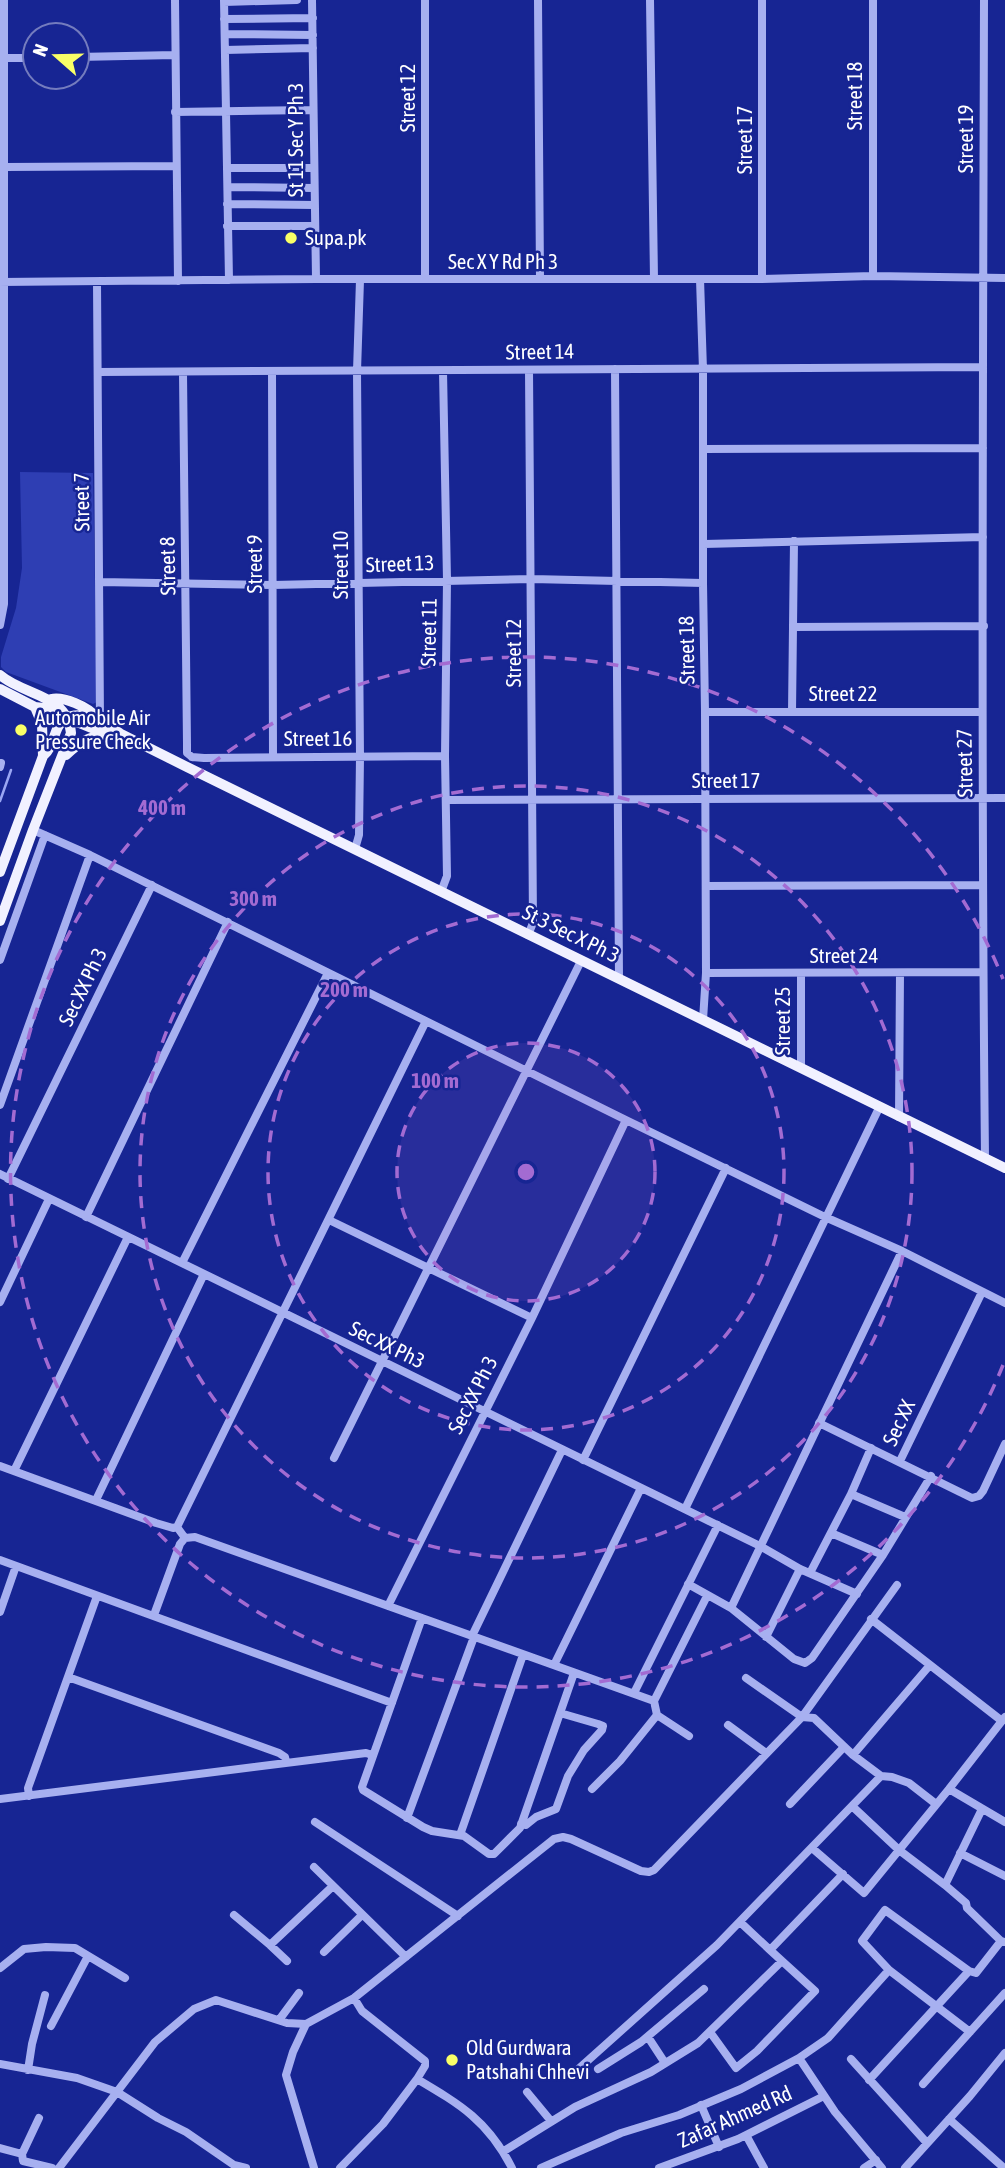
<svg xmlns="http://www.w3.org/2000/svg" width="1005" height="2168" viewBox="0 0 1005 2168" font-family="'Asap Condensed',sans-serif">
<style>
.green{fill:#2e3eb3}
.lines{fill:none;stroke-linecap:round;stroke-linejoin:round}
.stream{stroke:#9aa6f3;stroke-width:2.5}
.minor{stroke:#a7b0f0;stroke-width:8}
.major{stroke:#f1f1ff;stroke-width:10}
.ring{fill:none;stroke:#a36bd2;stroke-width:3.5;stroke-dasharray:12 9}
.poi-dot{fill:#f9ff67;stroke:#172593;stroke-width:2.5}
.labels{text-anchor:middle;stroke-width:5;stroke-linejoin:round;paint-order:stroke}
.street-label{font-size:21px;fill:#fff;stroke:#172593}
.poi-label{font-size:21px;fill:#fff;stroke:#172593;text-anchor:start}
.centre{fill:#a36bd2;stroke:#172593;stroke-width:3.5}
.ring-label{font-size:21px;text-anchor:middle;font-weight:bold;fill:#a36bd2;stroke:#172593;stroke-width:5;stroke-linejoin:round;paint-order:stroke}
</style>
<rect width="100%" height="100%" fill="#172593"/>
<path class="green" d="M20,472l73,1 4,229 -4,2 -87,-32 -5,-5v-10l15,-49 6,-40z"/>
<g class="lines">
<path class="stream" d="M0,801l11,-31"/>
<path class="minor" d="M175,0l3,281
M224,0l5,280
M312,0l4,279
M538,0l2,279
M650,0l4,279
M873,0v276
M984,0c-1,386 -3,772 1,1158
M224,2l73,-2
M224,19l89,-1
M225,34l88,1
M225,50l88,-2
M77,57l98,-2
M4,58h31
M175,112l138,-2
M5,167l170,-1
M228,168h86
M228,187l86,1
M227,204l87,1
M227,226h87
M425,279v-279
M700,279l3,91v213l2,129 1,261 -3,47
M762,279v-279
M0,282l316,-3h446l111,-3 132,2
M97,282l3,440
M615,369l4,610
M272,371l1,385
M98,372l884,-5
M183,373l4,371v9l5,4
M704,449l279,-1
M704,544l279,-7
M100,582l173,3 259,-6 171,4
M0,625l4,-21v-604
M793,627l191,-1
M705,712h276
M792,712l2,-171
M192,757l12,1 241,-2
M0,767l1,-4
M447,800l558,-2
M33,830l57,25 536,265 199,97 77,34 103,52
M355,849l4,-14 1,-78 -3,-386 3,-91
M706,886l276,-1
M441,892l6,-16 -2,-120 2,-176 -4,-209
M528,935l5,-12 -4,-553
M0,960l45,-125
M706,973l277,-1
M801,1068v-94
M0,1105l90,-250
M899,1117l1,-144
M0,1174l760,372 40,23 57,25
M8,1179l144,-294
M86,1217l142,-295
M329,1220l203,98
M182,1263l146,-290
M0,1302l49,-103
M819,1423l153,75 7,-2 4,-5 22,-47
M334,1458l247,-497
M583,1460l143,-292
M900,1461l82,-169
M0,1466l156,57 17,5 4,-1 8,11 10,-1 459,164
M14,1471l114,-234
M851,1494l54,23
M96,1500l108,-226
M685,1509l194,-401
M177,1527l249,-506
M831,1533l52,22
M0,1560l392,143
M810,1573l41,-79 20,-46
M688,1584l43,24 63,51 11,4 7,-5 71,-103 48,-79
M388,1606l144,-288 94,-198
M731,1608l171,-357
M0,1612l16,-46
M154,1615l26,-71 5,-6
M422,1618l-60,169 1,3 60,37 9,4 32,5 25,18h5l26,-26 54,-155
M871,1619l131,102
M472,1636l90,-186
M766,1637l34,-68
M554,1665l87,-177
M68,1677l211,76 6,4 1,5
M746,1678l56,39 12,1 39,37 28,21 11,1 17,6 27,21
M634,1693l84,-168
M728,1725l38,28
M689,1736l-32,-21 -3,-14 53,-105
M853,1755l77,-90
M592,1789l28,-28 37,-46
M949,1789l56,33
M29,1796l-1,-8 69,-192
M0,1799l366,-46 6,2
M790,1804l54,-57
M852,1806l47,44 46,35 37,-76
M407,1818l67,-181
M315,1822l143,94
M521,1824l5,1 10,-8 20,-8 12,-33 16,-26 18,-20 1,-4 -5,-2 -38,-11
M460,1835l63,-180
M812,1848l52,45 85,-104 56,-72
M960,1853l45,23
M314,1867l92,90
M945,1885l21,18 1,5 34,33
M234,1915l36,30 63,-59
M740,1922l30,28
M270,1945l17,16
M324,1952l38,-37
M0,1968l24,-19 22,-2 29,1 50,30
M354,1998l8,13 63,50v5l-8,13c44,26 71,42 95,89
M279,2020l20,-27
M51,2026l37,-70
M710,2032l26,36 21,-17 58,-60 -33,-30
M970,2032l-81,-62 -27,-29 23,-31 84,61 7,2 25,-32 4,1
M648,2037l17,26
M799,2058l29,-20 61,-68
M851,2059l76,84
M0,2064l77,14 40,14 41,26 28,14 48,33 12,3
M598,2069l43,-27 63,-53
M28,2070l4,-26 13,-49
M575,2072l142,-127 164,-169
M869,2080l100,-109
M923,2084l82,-91
M527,2092l24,29
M701,2105l18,42
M949,2119l55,49
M746,2135l18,33
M0,2148l22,6 1,7 29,7
M504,2151l71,-44 76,-35 47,-29 84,-82 -12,-11 73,-76
M22,2154l17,-36
M59,2168l96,-126 39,-33 22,-9 71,23 19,1
M314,2168l-28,-93 7,-23 13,-28 48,-26 200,-159 9,-2 8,2 70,32 8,1 5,-2 148,-153 95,-132
M340,2168l43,-44 34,-45
M541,2168l80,-35 58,-18 62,-26 58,-31 36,54 47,56
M659,2168l79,-29 86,-43
M864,2168l12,-8
M905,2168l65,-72 35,-43"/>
<path class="major" d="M0,675c24,21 68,19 71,58l-38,97 -33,91
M0,689l35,18 8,1 66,27 12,-1
M51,699c13,-3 37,8 45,18
M35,707l7,17 1,32
M66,755c13,-12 22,-19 40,-20
M0,872l43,-116c9,-7 10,-19 15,-29 13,-24 49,-5 63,7l66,33 818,401"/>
</g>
<circle cx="526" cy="1172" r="129" fill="#a36bd2" fill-opacity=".12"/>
<g class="ring">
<circle cx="526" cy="1172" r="129"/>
<circle cx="526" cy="1172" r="258"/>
<circle cx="526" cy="1172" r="386"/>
<path d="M1003 1365A515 515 0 1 1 1003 979"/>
</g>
<g class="poi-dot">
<circle cx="291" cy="238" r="7"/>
<circle cx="21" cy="730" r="7"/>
<circle cx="452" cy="2060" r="7"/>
</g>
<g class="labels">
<g class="street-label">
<text transform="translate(855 96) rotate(-90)" y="7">Street 18</text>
<text transform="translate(408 98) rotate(-90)" y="7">Street 12</text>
<text transform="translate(966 139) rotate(-90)" y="7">Street 19</text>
<text transform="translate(296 140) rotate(-90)" y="7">St 11 Sec Y Ph 3</text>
<text transform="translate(745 140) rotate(-90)" y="7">Street 17</text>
<text x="503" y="269">Sec X Y Rd Ph 3</text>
<text transform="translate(540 352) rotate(-1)" y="7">Street 14</text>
<text transform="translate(82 502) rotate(-91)" y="7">Street 7</text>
<text transform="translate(255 564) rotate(-90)" y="7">Street 9</text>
<text transform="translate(400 564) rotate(-2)" y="7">Street 13</text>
<text transform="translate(341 565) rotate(-90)" y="7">Street 10</text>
<text transform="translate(168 566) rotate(-91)" y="7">Street 8</text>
<text transform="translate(429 632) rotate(-89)" y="7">Street 11</text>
<text transform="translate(687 650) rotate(-91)" y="7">Street 18</text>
<text transform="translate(514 653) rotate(-90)" y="7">Street 12</text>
<text x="843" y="701">Street 22</text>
<text x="318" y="746">Street 16</text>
<text transform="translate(965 763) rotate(-91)" y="7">Street 27</text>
<text x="726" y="788">Street 17</text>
<text transform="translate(571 934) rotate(26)" y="7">St 3 Sec X Ph 3</text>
<text x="844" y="963">Street 24</text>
<text transform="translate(83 987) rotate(-64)" y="7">Sec XX Ph 3</text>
<text transform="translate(783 1021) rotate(-90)" y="7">Street 25</text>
<text transform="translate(387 1345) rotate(26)" y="7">Sec XX Ph3</text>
<text transform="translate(473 1395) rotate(-63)" y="7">Sec XX Ph 3</text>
<text transform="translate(899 1423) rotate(-65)" y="7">Sec XX</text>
<text transform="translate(735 2117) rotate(-24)" y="7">Zafar Ahmed Rd</text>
</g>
<g class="poi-label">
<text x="305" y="245">Supa.pk</text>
<text x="35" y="725">Automobile Air<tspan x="35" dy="24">Pressure Check</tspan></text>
<text x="466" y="2055">Old Gurdwara<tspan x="466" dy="24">Patshahi Chhevi</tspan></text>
</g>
</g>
<circle cx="526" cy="1172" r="10" class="centre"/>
<g class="ring-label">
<text x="162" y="815">400 m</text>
<text x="253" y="906">300 m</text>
<text x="344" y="997">200 m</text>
<text x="435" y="1088">100 m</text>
</g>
<g transform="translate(56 56) rotate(290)"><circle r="33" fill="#172593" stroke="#747cbe" stroke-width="2"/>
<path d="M0-5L12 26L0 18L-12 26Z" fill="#f9ff67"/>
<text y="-10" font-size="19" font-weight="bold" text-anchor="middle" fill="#ffffff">N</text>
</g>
</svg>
